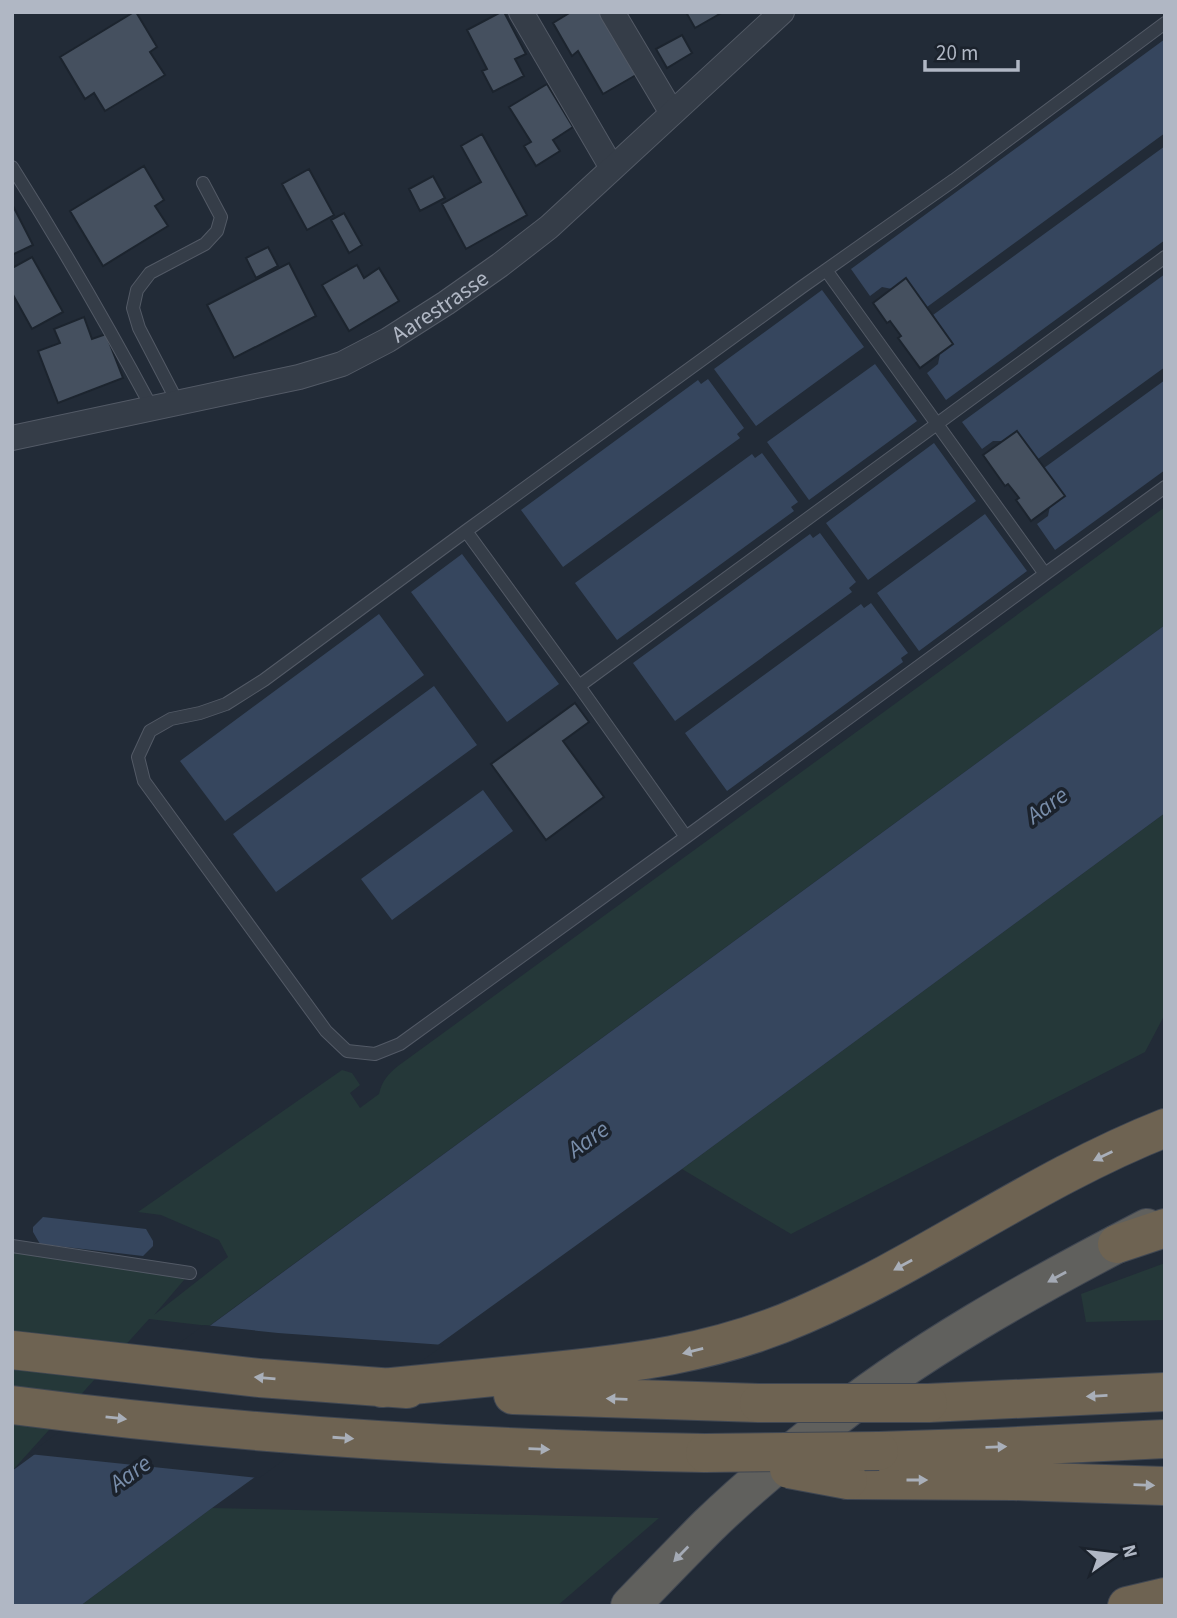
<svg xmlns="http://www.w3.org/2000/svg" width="1177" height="1618" viewBox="0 0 1177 1618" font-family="'Source Sans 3',sans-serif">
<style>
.green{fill:#253839}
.water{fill:#36465e}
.pier{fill:#222b37}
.building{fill:#45505f;stroke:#1c242e;stroke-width:2}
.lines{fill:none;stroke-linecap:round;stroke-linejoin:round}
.service-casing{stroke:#535a66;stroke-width:14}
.minor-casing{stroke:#535a66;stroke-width:26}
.trunk-casing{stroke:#404752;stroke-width:40}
.motorway-casing{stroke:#404752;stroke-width:40}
.service{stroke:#353d48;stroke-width:12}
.minor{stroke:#353d48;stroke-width:24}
.trunk{stroke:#60605d;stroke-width:38}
.motorway{stroke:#6e6352;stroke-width:38}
.motorway-bridge-casing{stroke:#404752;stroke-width:40;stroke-linecap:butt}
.motorway-bridge{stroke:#6e6352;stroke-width:38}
.oneway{fill:#a9afb9}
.oneway2{fill:#a4aab5}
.labels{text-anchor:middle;stroke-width:7;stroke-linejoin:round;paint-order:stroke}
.street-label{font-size:23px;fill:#b0b7c4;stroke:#1b222c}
.water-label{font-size:24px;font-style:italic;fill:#798eab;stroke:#1b222c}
</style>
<rect width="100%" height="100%" fill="#222b37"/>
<path class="green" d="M1165,507v118l-956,701 -60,-7 -137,152v-225l178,27 -36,42 74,-58 -9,-17 -58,-25 -23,-3 204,-142 10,3 8,12 -10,8 10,15 19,-14c3,-13 9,-20 19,-28z
M1165,813v201l-20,38 -354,182 -109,-65z
M1165,1263v57l-79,2 -5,-28z
M212,1508l447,10 -102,88h-477z"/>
<path class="water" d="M1165,39v94l-238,174 -21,-28 -14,10 -10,-2 -12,9 -19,-27z
M1165,146v94l-219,160 -19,-27 11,-9 2,-10 13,-10 -20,-29z
M1165,274v93l-127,92 -21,-28 -14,10h-10l-11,8 -20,-27z
M822,290l42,57 -108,79 -42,-57z
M875,364l42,57 -108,79 -42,-58z
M708,379l36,49 -7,6 3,4 -177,129 -42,-57 177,-130 3,4z
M1165,380v90l-110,80 -18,-26 11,-8 2,-10 -6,-38z
M934,443l42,58 -108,79 -42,-57z
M762,453l36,49 -7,5 3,4 -177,129 -42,-57 177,-129 3,4z
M985,514l42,57 -108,80 -42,-58z
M820,533l36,49 -7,6 3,4 -177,129 -42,-58 177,-129 3,4z
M462,554l97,130 -52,38 -96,-130z
M871,603l37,50 -7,5 2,4 -176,129 -42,-58 176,-129 3,4z
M379,614l45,61 -199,146 -45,-60z
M1165,625v188l-483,356 -470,339 -132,98h-68v-135z
M434,686l43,59 -201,147 -43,-58z
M483,790l30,41 -121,89 -31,-41z
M43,1217l103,12 7,12v5l-10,10 -103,-12 -7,-12v-5z"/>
<path class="pier" d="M204,1325l74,8 166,12 -185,133 -230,-24z"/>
<path class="building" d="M134,12h2l21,35 -7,5 15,23 -60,36 -11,-18 -9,6 -25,-42z
M501,12h3l22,42 -11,5 9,17 -31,16 -11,-21 5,-2 -20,-39z
M571,12h29l36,63 -33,19 -25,-43 -6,5 -19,-33z
M686,12h37l-28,16z
M682,35l10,18 -25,15 -11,-19z
M547,84l26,43 -20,13 7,11 -24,15 -12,-20 7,-4 -22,-35z
M482,134l45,81 -61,34 -24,-45 39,-22 -20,-36z
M144,166l20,34 -9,6 13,20 -65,40 -33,-55z
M309,169l25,46 -27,15 -25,-46z
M433,176l12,22 -25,13 -11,-22z
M12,204l21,41 -21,10z
M344,213l18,32 -13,8 -18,-33z
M268,247l10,19 -22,12 -10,-20z
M32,257l31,55 -31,17 -20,-36v-25z
M289,263l27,53 -82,42 -27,-53z
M357,265l7,13 15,-10 20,33 -50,30 -27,-46z
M906,278l47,66 -33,24 -22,-30 3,-2 -11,-15 -3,2 -14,-20z
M84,317l8,22 14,-5 17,44 -65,25 -20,-52 22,-8 -6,-14z
M1017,431l48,65 -34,25 -15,-21 3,-2 -11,-14 -3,2 -22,-31z
M575,703l14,19 -26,19 41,56 -58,43 -55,-76z"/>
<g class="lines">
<defs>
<path id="service" d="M12,167c50,79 96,159 140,241
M826,270l219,304 120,-87
M178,403l-39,-75 -6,-20 4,-18 13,-17 55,-29 12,-13 4,-14 -18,-34
M466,531l113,155 107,151 -286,207 -25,10 -28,-3 -21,-20 -182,-250 -6,-24 12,-26 21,-12 29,-6 26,-9 38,-24 202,-149 336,-244 152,-107 211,-157
M579,686l586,-429
M686,837l359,-263
M12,1246l178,27"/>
<g id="minor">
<path d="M521,12l91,156"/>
<path d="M612,12l60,101"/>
<path id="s1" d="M12,438l287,-61 43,-13 46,-24 58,-37 54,-38 49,-38 233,-215"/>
</g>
<path id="trunk" d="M630,1606c26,-27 52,-54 78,-80 34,-33 71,-64 109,-94 98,-80 218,-146 330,-204"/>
<path id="motorway" d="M1117,1244l48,-16
M12,1350l248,28 147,11
M382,1388c51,-5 102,-10 153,-15 94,-9 180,-19 268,-58 124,-54 235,-137 362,-187
M513,1395l246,8
M928,1403l237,-11
M12,1405c230,30 461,44 693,48
M879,1451l119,-4 167,-8
M848,1480l166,1 151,5
M1127,1606l38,-9"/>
</defs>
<use href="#service" class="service-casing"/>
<use href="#minor" class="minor-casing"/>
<use href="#trunk" class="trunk-casing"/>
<use href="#motorway" class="motorway-casing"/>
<use href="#service" class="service"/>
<use href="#minor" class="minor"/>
<use href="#trunk" class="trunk"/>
<use href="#motorway" class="motorway"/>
<defs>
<path id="motorway-bridge" d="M759,1403h169
M705,1453l174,-2
M789,1469l59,11"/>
</defs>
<use href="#motorway-bridge" class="motorway-bridge-casing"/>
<use href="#motorway-bridge" class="motorway-bridge"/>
</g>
<defs><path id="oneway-solid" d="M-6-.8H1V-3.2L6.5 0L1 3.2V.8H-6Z" transform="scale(1.75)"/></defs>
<g class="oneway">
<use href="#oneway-solid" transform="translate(1103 1156) rotate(154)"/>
<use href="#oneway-solid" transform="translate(903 1265) rotate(151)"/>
<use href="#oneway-solid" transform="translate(693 1351) rotate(166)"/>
<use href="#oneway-solid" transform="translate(265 1378) rotate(-175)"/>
<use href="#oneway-solid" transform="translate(1097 1396) rotate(177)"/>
<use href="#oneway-solid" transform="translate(617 1399) rotate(-178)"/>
<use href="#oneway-solid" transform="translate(116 1418) rotate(6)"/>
<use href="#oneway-solid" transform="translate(343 1438) rotate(4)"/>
<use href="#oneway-solid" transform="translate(996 1447) rotate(-2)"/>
<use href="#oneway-solid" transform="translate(539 1449) rotate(2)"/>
<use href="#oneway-solid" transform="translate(917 1480)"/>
<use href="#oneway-solid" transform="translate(1144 1485) rotate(2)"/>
</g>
<g class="oneway2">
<use href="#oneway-solid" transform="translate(1057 1277) rotate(151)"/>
<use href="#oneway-solid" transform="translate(681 1554) rotate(134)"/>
</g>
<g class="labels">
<g class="street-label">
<text dy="8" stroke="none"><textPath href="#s1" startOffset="452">Aarestrasse</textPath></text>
</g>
<g class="water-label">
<text transform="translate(1047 805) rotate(-36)" y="8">Aare</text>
<text transform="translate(588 1139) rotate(-36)" y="8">Aare</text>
<text transform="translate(130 1473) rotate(-36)" y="8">Aare</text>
</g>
</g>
<rect width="1177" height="1618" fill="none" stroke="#b0b7c4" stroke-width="28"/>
<g transform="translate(1114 1555) rotate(76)" stroke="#1b222c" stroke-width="5" paint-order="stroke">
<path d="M0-5L12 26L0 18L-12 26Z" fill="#b0b7c4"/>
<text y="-10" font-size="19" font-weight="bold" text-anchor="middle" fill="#b0b7c4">N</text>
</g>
<path d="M925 60v10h93v-10" fill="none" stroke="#b0b7c4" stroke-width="3.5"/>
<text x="936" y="60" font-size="21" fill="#b0b7c4" stroke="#1b222c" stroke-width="5" paint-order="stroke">20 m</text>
</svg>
